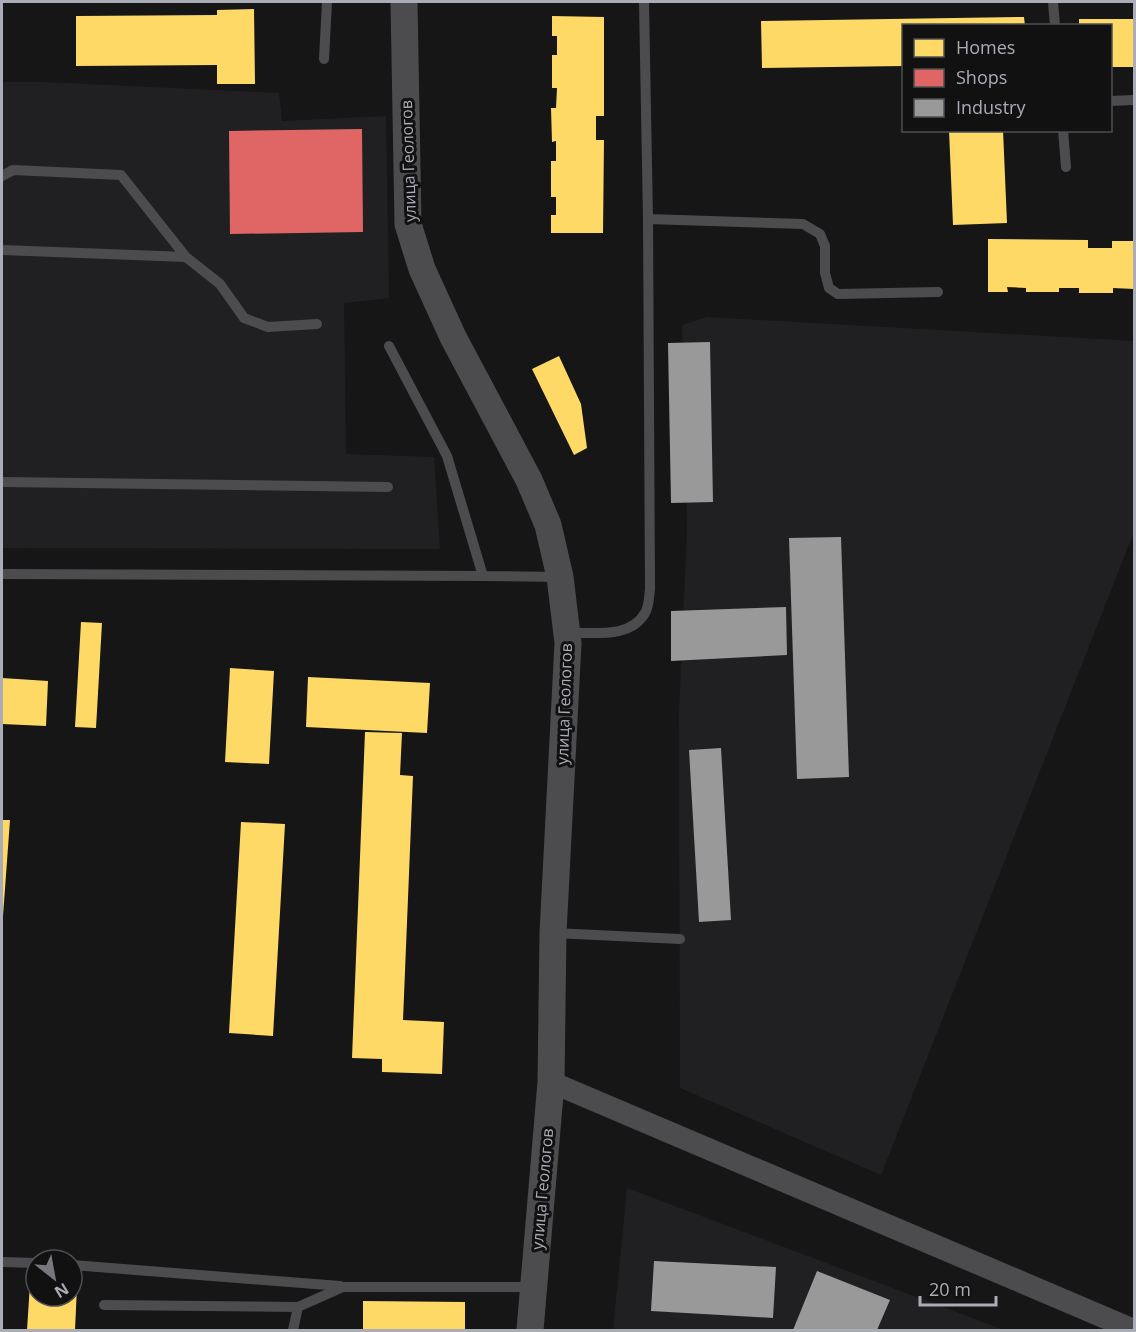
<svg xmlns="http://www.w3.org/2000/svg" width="1136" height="1332" viewBox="0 0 1136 1332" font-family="'Open Sans',sans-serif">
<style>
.built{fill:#202022}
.homes{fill:#ffd966}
.shops{fill:#e06666}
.industry{fill:#999}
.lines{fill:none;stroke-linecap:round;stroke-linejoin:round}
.service{stroke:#4c4c4f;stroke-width:10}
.minor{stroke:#4c4c4f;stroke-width:22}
.tertiary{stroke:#4c4c4f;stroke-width:27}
.labels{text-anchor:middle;stroke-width:6;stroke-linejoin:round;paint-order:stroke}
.street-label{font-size:16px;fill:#aaacb6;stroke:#111112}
</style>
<rect width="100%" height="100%" fill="#161617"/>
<path class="built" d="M2,82h42l235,11 3,28 104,-5 3,182 -45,5 2,151 88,3 6,92 -438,-1z
M707,317l427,24v191l-253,643 -201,-87 -1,-374 8,-186 -5,-203z
M627,1188l343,129 33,13h-390z"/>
<path class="homes" d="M254,9l1,75h-38v-19l-141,1v-50l141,-1v-5z
M552,16l52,1v99h-8v24h8l-1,93h-52v-18h5v-18h-5v-36h5v-20l-4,1 -1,-34h5l1,-20h-5v-33h5v-19h-5z
M1024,17l1,9h-121v40l-142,2 -1,-47z
M1079,19h55v48h-24v-41h-31z
M949,130h54l4,93 -54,2z
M988,239l100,1v8h24v-7h22v48l-21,-1v5h-34v-5h-20v4h-33v-4l-19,-1 1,5h-20z
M559,356l22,48 6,44 -13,7 -42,-86z
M81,622l21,1 -6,105 -21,-1z
M230,668l44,3 -5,93 -44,-2z
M308,677l122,6 -3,50 -121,-6z
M2,678l46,3 -2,45 -44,-2z
M365,732l37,1 -2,42 13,1 -10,244 41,2 -2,52 -60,-2v-13l-30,-1z
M2,820h8l-7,96h-1z
M241,822l44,2 -12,212 -44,-3z
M30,1284l6,1v11h36v-9h5l-2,43h-48z
M363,1301l102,1v28h-102z"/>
<path class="shops" d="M362,129l1,103 -133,2 -1,-103z"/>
<path class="industry" d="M710,342l3,160 -42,1 -3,-160z
M841,537l8,240 -52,2 -8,-241z
M786,607l1,48 -116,6v-50z
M721,748l10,172 -32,2 -10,-172z
M654,1261l122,6 -3,51 -122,-7z
M817,1271l73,29 -13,30h-84z"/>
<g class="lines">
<path class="service" d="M1053,2l2,24
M324,59l3,-57
M1110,101l24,-1
M1063,130l3,37
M2,176l11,-6 108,5 65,82 34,27 24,34 24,9 49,-3
M648,219l155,5 17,10 5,12v27l4,15 9,6 100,-2
M2,250l184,7
M389,346l58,110 36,120 77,1
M2,482l386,5
M2,574l481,2
M569,633c25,-1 61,6 76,-20 4,-6 4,-16 5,-24l-2,-370 -4,-217
M554,933l126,6
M2,1262l34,1
M72,1265l268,21
M104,1305l194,2 45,-20h191
M293,1330l5,-23"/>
<path class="minor" d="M551,1082l583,248"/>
<path class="tertiary" d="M404,2l4,222 14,45 31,68 76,143 19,45 12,52 8,66 -15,290 -2,149 -21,248"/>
</g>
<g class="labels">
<g class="street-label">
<text transform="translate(408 161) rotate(-92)" y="6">улица Геологов</text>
<text transform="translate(564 704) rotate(-88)" y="6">улица Геологов</text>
<text transform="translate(542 1189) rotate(-85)" y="6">улица Геологов</text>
</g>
</g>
<rect width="1136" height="1332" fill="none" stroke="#aaacb6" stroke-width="6"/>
<rect x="902" y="24" width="210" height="108" fill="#111112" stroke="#4e4f54" stroke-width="1.5"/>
<rect x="914" y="39" width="30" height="18" fill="#ffd966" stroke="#4e4f54" stroke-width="1.5"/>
<text x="956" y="54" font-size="18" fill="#aaacb6">Homes</text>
<rect x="914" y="69" width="30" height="18" fill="#e06666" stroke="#4e4f54" stroke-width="1.5"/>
<text x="956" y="84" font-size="18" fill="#aaacb6">Shops</text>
<rect x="914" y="99" width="30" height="18" fill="#999999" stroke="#4e4f54" stroke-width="1.5"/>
<text x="956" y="114" font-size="18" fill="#aaacb6">Industry</text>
<g transform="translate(54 1278) rotate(149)"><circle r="28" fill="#111112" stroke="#4e4f54" stroke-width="1.5"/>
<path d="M0-4.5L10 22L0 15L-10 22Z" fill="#76787e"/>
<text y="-9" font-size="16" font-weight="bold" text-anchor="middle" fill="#aaacb6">N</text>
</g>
<path d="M920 1296v9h76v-9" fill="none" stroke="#aaacb6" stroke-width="3"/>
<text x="929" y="1296" font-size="18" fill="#aaacb6" stroke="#111112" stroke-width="4.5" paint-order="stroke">20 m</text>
</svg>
